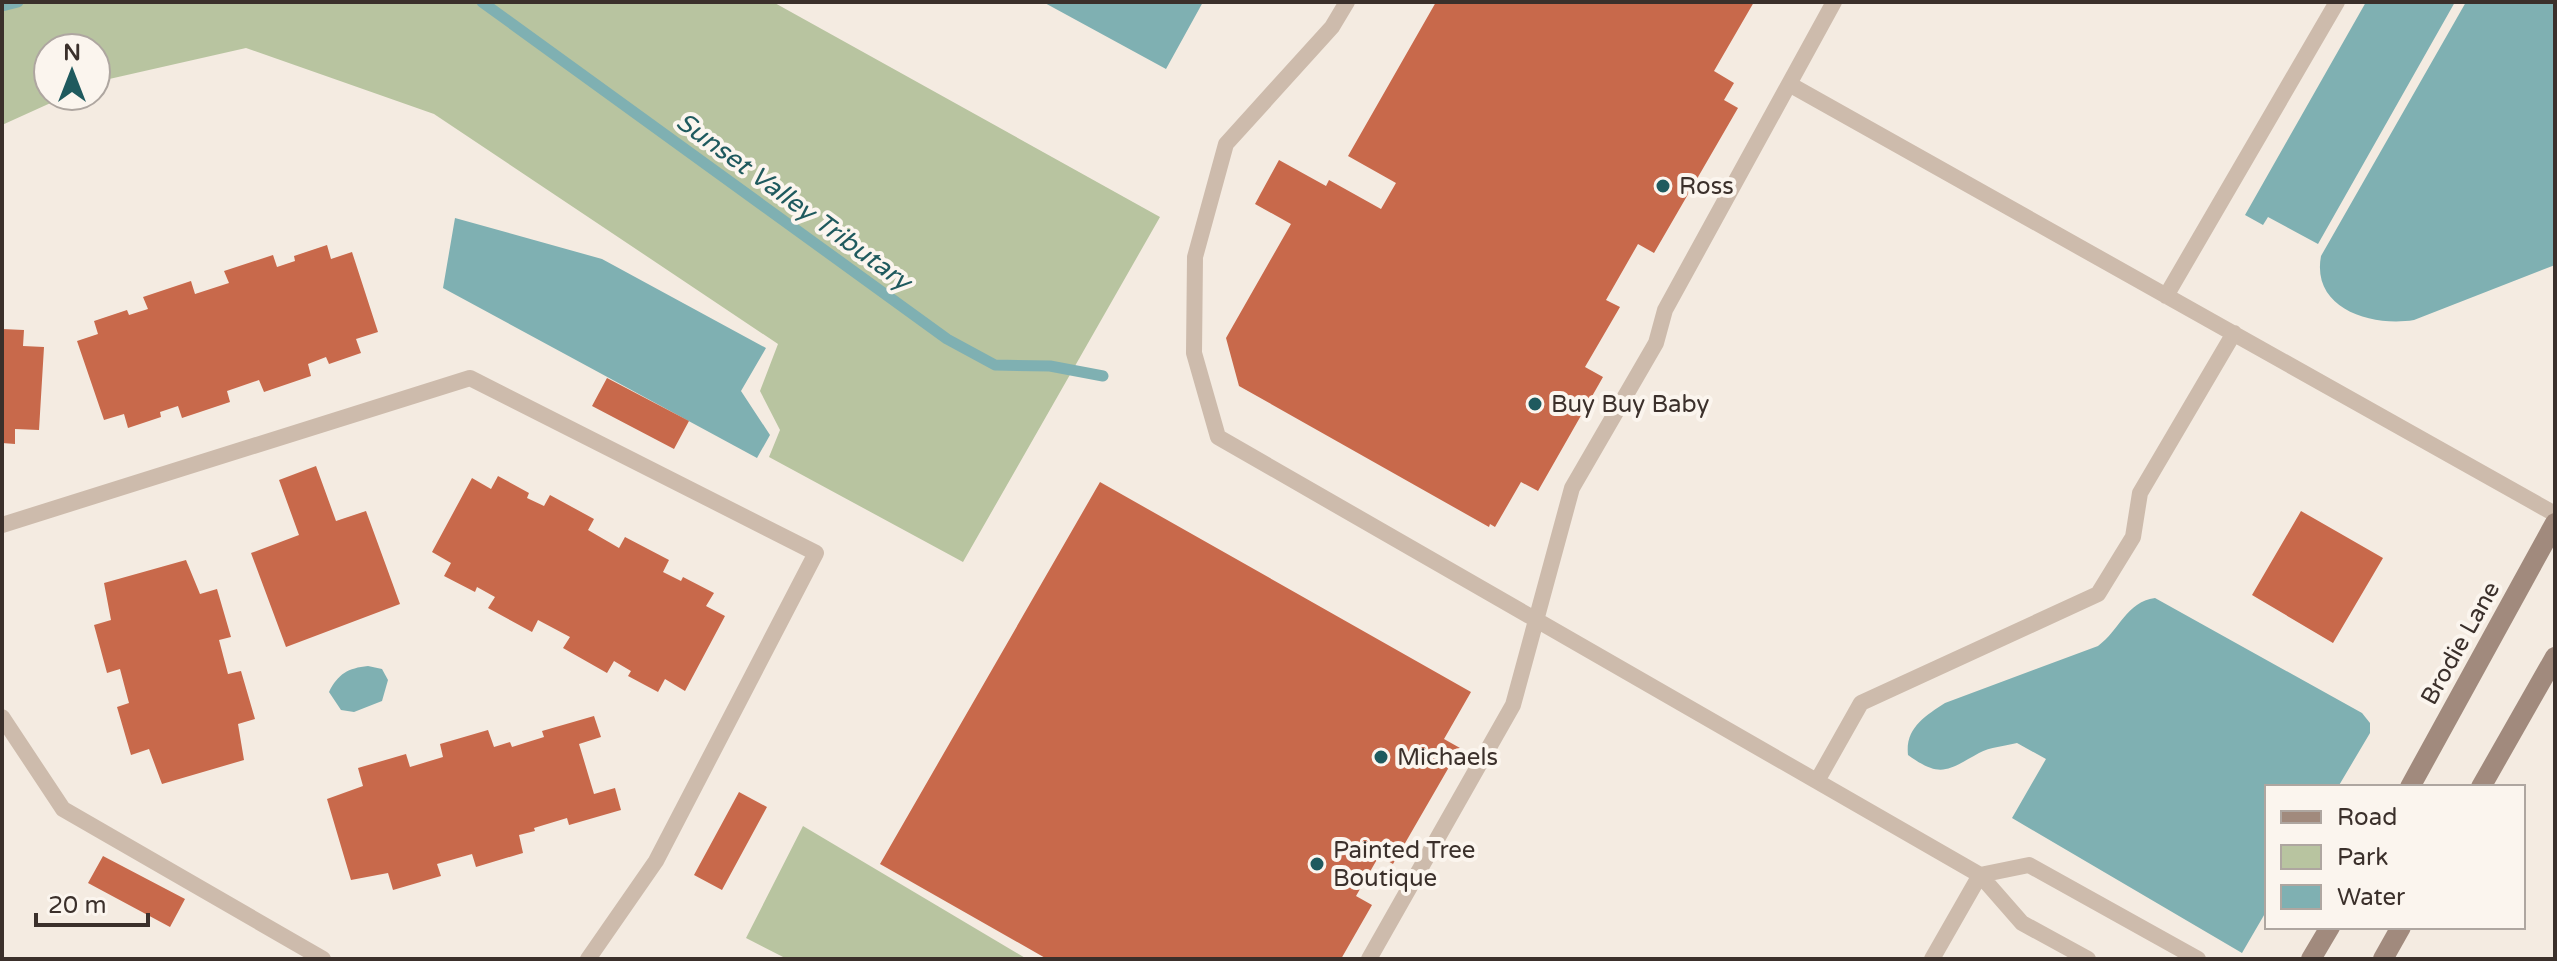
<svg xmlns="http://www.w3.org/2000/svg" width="2557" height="961" viewBox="0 0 2557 961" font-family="'Varela Round',sans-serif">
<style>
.green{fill:#b8c4a0}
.water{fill:#7fb0b2}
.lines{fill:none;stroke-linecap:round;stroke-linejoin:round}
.stream{stroke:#7fb0b2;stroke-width:11}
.building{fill:#c8694b}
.service{stroke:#cdbbac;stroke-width:16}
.secondary{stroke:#a18a7d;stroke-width:20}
.poi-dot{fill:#1f5a5e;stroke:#fbf5ee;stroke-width:3}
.labels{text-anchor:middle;stroke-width:8;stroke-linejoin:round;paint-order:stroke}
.poi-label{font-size:24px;fill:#3b302b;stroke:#fbf5ee;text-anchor:start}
.street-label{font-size:24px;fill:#3b302b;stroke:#fbf5ee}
.water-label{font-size:26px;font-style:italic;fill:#1f5a5e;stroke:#fbf5ee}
</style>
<rect width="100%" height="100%" fill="#f4ebe1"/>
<path class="green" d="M2,2h771l387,215 -197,345 -194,-105 11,-27 -20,-39 18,-47 -344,-230 -188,-66 -150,34v-34h-48v48h18l-64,29z
M803,826l224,133h-240l-41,-21z"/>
<path class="water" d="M1043,2h160l-37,67z
M2366,2h89l-137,242 -50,-27 -5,8 -18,-10z
M2466,2h89v263l-141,55c-42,7 -103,-11 -93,-64z
M455,218l147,41 164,89 -25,43 29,44 -13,23 -314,-170z
M2155,598l207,115 8,10v10l-32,54h-71v123l-25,43 -230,-135 34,-59 -29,-16c-12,3 -27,4 -38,10 -31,17 -38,26 -71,2 -3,-27 17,-39 37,-52l153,-57c22,-16 28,-44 57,-48z
M368,666l14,3 6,11 -6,21 -28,11 -13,-2 -12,-18c9,-18 19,-24 39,-26z"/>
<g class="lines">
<path class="stream" d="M482,2l465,337 48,26 55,1 53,10
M2,6l16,-4"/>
</g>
<path class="building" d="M1436,2h318l-40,69 20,12 -10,17 14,8 -84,145 -16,-9 -32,56 14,7 -35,60 18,10 -65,114 -17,-9 -26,45 -5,-3 -1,3 -250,-141 -13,-48 65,-114 -36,-20 24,-44 47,26 3,-6 52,29 15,-26 -48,-27z
M327,245l4,14 21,-7 26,80 -22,7 5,14 -32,11 -3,-7 -18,7 3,12 -47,16 -5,-12 -32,11 3,11 -48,16 -4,-12 -18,6 1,5 -33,11 -4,-14 -20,6 -27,-79 21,-7 -4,-13 33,-11 2,5 19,-6 -5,-12 48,-16 4,13 34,-11 -5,-12 49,-16 4,12 18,-6 -1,-5z
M2,329l22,1 -1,16 21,1 -5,83 -24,-1v15l-13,-1z
M607,378l82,43 -15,28 -82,-43z
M316,466l20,55 30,-10 34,93 -114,43 -35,-94 48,-18 -20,-55z
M498,476l31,17 -2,5 17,8 6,-11 44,24 -6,11 31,18 6,-11 44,23 -6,12 18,9 2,-4 31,16 -8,13 19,10 -40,75 -20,-12 -7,13 -30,-16 3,-5 -17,-10 -7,12 -44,-25 7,-11 -32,-17 -6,12 -44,-24 7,-11 -18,-10 -2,5 -31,-16 7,-13 -19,-11 40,-74 19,11z
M1100,482l371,210 -27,47 16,9 -67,116 -14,-8 -23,40 16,9 -31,54h-294l-167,-95z
M2301,511l82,47 -50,85 -81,-48z
M186,560l14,34 17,-5 14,48 -12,3 9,34 13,-3 14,48 -17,5 6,36 -82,24 -13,-35 -18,6 -14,-48 12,-4 -9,-34 -13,4 -13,-48 17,-5 -7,-37z
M594,716l7,21 -22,7 15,50 21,-6 6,22 -52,15 -2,-7 -33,10 1,3 -16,4 4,18 -47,14 -4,-13 -35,10 4,12 -48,14 -5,-17 -37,7 -24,-81 36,-13 -5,-18 48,-14 4,13 33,-10 -3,-13 48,-14 6,17 16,-5 2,5 32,-10 -2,-6z
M739,792l28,15 -45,83 -28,-15z
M103,856l82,43 -15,28 -82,-44z"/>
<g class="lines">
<path class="service" d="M1347,2l-15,25 -106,117 -31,113 -1,96 24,84 762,438 42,48 66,36
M1789,84l766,430
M2166,296l171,-294
M2,525l468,-147 346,175 -160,308 -68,98
M2,717l61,92 260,150
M1817,781l44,-78 237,-109 35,-57 7,-44 94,-160
M1369,959l144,-254 59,-217 84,-145 9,-33 169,-308
M1932,959l48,-84 49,-10 169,94"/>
<path class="secondary" d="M2410,787l145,-264
M2481,787l74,-130
M2311,959l19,-32
M2383,959l18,-32"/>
</g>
<g class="poi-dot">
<circle cx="1663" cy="186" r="8"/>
<circle cx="1535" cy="404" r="8"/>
<circle cx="1381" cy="757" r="8"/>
<circle cx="1317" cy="864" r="8"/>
</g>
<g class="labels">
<g class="poi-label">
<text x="1679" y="194">Ross</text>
<text x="1551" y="412">Buy Buy Baby</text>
<text x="1397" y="765">Michaels</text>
<text x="1333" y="858">Painted Tree<tspan x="1333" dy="28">Boutique</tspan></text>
</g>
<g class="street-label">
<text transform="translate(2460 643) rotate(-61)" y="8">Brodie Lane</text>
</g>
<g class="water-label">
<text transform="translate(794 201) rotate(36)" y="9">Sunset Valley Tributary</text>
</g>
</g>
<rect width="2557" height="961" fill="none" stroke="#3b302b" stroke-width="8"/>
<rect x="2265" y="785" width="260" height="144" fill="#fbf5ee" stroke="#aea6a0" stroke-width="2"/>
<rect x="2281" y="811" width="40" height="12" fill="#a18a7d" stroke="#aea6a0" stroke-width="2"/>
<text x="2337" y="825" font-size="24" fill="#3b302b">Road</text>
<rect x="2281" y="845" width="40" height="24" fill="#b8c4a0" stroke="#aea6a0" stroke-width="2"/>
<text x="2337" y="865" font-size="24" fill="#3b302b">Park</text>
<rect x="2281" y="885" width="40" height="24" fill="#7fb0b2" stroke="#aea6a0" stroke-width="2"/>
<text x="2337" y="905" font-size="24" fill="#3b302b">Water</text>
<g transform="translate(72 72)"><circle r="38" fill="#fbf5ee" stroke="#aea6a0" stroke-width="2"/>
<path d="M0-6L14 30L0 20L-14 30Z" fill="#1f5a5e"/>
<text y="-12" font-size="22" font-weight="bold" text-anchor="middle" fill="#3b302b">N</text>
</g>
<path d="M36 913v12h112v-12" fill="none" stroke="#3b302b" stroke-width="4"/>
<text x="48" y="913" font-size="24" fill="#3b302b" stroke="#fbf5ee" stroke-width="6" paint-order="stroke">20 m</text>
</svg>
